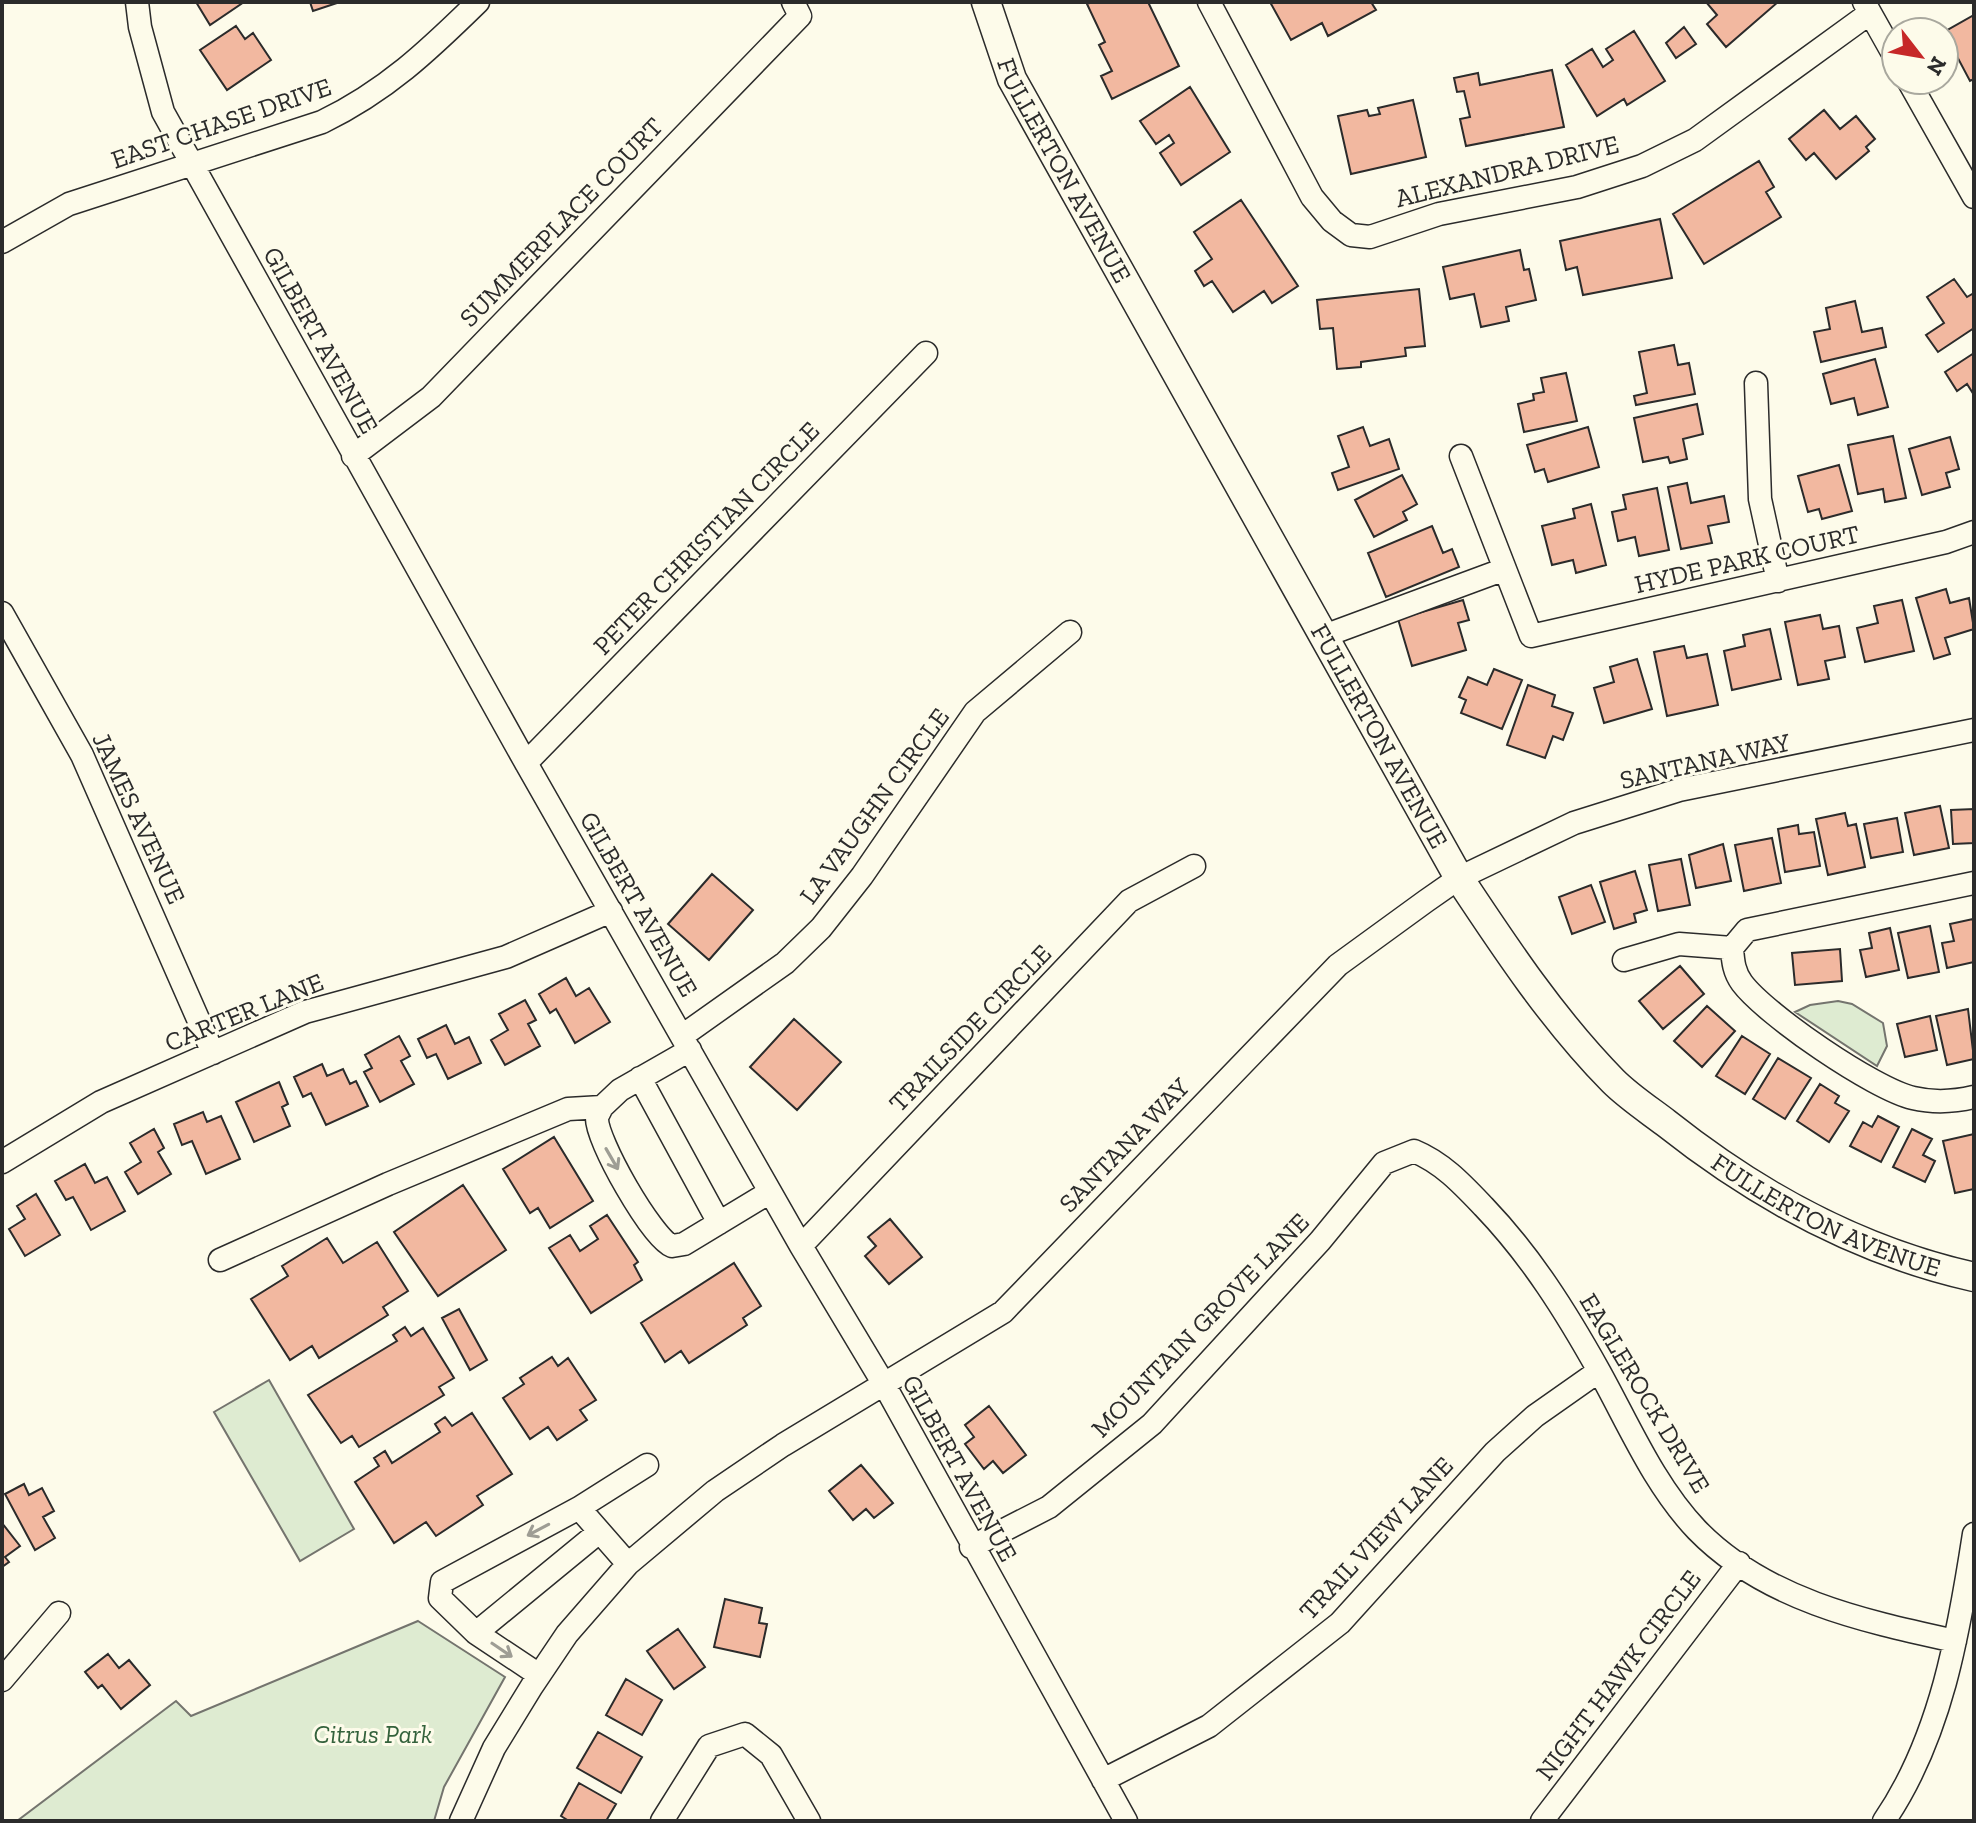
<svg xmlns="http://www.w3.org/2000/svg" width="1976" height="1823" viewBox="0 0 1976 1823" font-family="'Zilla Slab',serif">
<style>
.green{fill:#deebd1;stroke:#74746e;stroke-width:2}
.building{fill:#f2b8a0;stroke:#2b2b2b;stroke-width:2}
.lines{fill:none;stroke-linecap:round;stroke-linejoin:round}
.minor-casing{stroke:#2b2b2b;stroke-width:25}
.major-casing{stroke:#2b2b2b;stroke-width:31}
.minor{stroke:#fdfbea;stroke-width:22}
.major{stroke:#fdfbea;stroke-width:28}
.oneway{stroke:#9e9d94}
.labels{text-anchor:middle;stroke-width:6;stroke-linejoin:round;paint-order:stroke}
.street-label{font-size:26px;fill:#2b2b2b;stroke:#fdfbea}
.park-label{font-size:26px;font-style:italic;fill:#34623c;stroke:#fdfbea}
</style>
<rect width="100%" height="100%" fill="#fdfbea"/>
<path class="green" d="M1838,1001l14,3 31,19 4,23 -10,20 -82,-54 15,-7z
M269,1380l85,149 -54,32 -86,-149z
M418,1621l87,56 -61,110 -10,34h-417l159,-120 15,15z"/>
<path class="building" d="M196,2h48l-34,23z
M310,2h27v1l-24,8z
M1092,2h56l31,64 -67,33 -11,-23 11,-5 -13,-26 6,-3 -18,-38z
M1270,2h101l5,8 -48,26 -6,-13 -31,17z
M1706,2h72l-52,45 -19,-23 10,-9z
M1974,15v64l-4,2 -26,-49z
M236,26l9,13 8,-6 18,27 -44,30 -27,-40z
M1684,27l12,17 -20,14 -10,-15z
M1634,31l31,50 -38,24 -3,-6 -27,17 -31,-51 26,-16 11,18 10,-7 -7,-11z
M1552,70l12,57 -98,19 -6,-27 10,-2 -6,-26 -7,1 -3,-14 24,-5 2,12z
M1190,87l40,65 -49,33 -21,-32 14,-10 -5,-8 -13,9 -16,-23z
M1413,100l13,57 -75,17 -13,-58 29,-6 2,6 11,-2 -2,-6z
M1824,110l16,19 16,-13 19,23 -9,8 3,4 -33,28 -22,-26 -8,7 -17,-21z
M1759,161l15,26 -8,5 15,25 -77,47 -31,-50z
M1241,200l57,86 -26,17 -8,-12 -31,21 -21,-31 -8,5 -9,-15 17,-12 -18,-27z
M1660,219l12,59 -89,17 -6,-28 -11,3 -6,-29z
M1520,250l4,20 5,-1 7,31 -30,7 3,14 -28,6 -7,-33 -24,5 -7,-32z
M1954,279l13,18 7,-4v35l-36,24 -12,-17 18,-12 -17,-26z
M1419,289l6,57 -20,2 1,8 -45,6v5l-24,2 -4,-41 -13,1 -3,-29z
M1855,301l7,31 20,-4 4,19 -65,15 -7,-30 16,-3 -4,-21z
M1674,345l4,20 11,-2 6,31 -59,11 -2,-9 13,-3 -8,-41z
M1974,353v42l-7,-11 -10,7 -12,-19z
M1875,359l13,48 -30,8 -4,-17 -23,6 -8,-30z
M1566,373l11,48 -53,11 -6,-28 16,-4 -1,-6 11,-2 -3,-14z
M1697,404l6,30 -20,5 4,20 -17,4 -2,-6 -25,5 -9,-44z
M1363,427l7,19 19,-7 10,30 -61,21 -6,-17 17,-6 -11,-31z
M1588,427l11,40 -51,15 -4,-13 -9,3 -8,-27z
M1893,436l13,62 -21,4 -2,-13 -25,5 -10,-49z
M1950,437l9,32 -13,4 4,14 -28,8 -13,-46z
M1839,465l13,46 -30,8 -3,-10 -11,3 -10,-36z
M1402,475l15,29 -14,8 4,8 -33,17 -19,-37z
M1687,483l4,20 33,-7 5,26 -21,4 4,17 -31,6 -13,-62z
M1657,488l12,62 -30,6 -4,-19 -17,4 -6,-29 14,-3 -3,-14z
M1591,504l15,61 -30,8 -3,-13 -21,5 -10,-39 33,-8 -2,-9z
M1432,526l11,27 9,-4 7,18 -73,30 -18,-44z
M1946,589l4,14 19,-5 5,31 -29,9 5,16 -16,5 -18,-61z
M1463,600l6,20 -11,3 8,27 -54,16 -14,-47z
M1902,600l12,51 -49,11 -8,-34 21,-5 -4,-17z
M1820,615l3,14 16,-3 6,31 -20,4 4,18 -31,6 -13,-63z
M1770,629l11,50 -49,11 -8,-39 21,-5 -2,-11z
M1684,646l3,12 20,-4 11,51 -51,11 -13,-64z
M1637,659l15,50 -48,14 -10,-35 20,-6 -4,-15z
M1494,669l28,11 -20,49 -41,-16 5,-13 -7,-3 9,-20 19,8z
M1528,685l27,10 -3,11 21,7 -10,27 -10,-4 -8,22 -38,-13z
M1940,806l9,42 -35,7 -9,-42z
M1974,809v34l-21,1 -2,-34z
M1845,813l3,13 8,-2 9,43 -37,8 -12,-56z
M1897,818l6,34 -32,6 -7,-34z
M1798,825l1,9 15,-2 6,34 -35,6 -7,-43z
M1772,838l9,45 -37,8 -9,-46z
M1723,844l8,37 -35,7 -7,-33z
M1681,859l9,46 -32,6 -9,-46z
M1635,871l12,39 -13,4 2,8 -22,7 -14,-47z
M712,874l41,36 -44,50 -41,-36z
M1591,885l14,37 -33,12 -13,-37z
M1973,919l1,43 -27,6 -5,-25 12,-2 -4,-17z
M1930,926l9,46 -31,6 -10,-45z
M1890,928l9,42 -33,7 -6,-27 12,-2 -3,-15z
M1840,949l2,32 -47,4 -3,-32z
M1680,966l24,28 -41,35 -24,-28z
M566,978l10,18 13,-8 21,34 -35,21 -19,-34 -6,4 -11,-19z
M525,1000l11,20 -8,4 12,22 -35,19 -14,-25 17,-10 -9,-16z
M1707,1006l28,25 -33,36 -28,-26z
M1968,1009l6,50 -27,6 -11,-49z
M1930,1016l7,34 -32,7 -8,-33z
M794,1019l47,43 -44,48 -47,-43z
M446,1025l9,19 14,-7 12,26 -33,16 -12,-25 -9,4 -9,-19z
M399,1036l11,20 -9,5 13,23 -34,18 -16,-30 8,-4 -7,-13z
M1742,1036l28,18 -25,40 -29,-18z
M1778,1058l33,20 -26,41 -32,-20z
M322,1064l5,12 16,-7 7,15 6,-3 12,25 -42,19 -15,-32 -8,4 -9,-20z
M279,1082l9,22 -6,3 8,19 -36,16 -18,-40z
M1820,1084l19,12 -4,7 14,8 -20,31 -32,-21z
M203,1112l4,10 14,-6 19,43 -34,15 -14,-33 -10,4 -8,-21z
M1878,1116l21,11 -18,35 -31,-16 13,-24 9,5z
M154,1129l10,19 -6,4 13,22 -33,20 -13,-22 16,-10 -11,-19z
M1912,1129l20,10 -9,16 12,6 -10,21 -32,-15z
M1974,1134v55l-19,4 -12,-52z
M554,1137l39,64 -43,27 -12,-20 -8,5 -27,-44z
M85,1164l10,19 12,-6 18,34 -34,19 -18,-33 -7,3 -11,-19z
M463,1185l43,65 -68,46 -44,-64z
M36,1194l24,41 -35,21 -16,-27 16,-10 -8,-13z
M607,1215l31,47 -4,3 8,15 -51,33 -42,-65 21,-13 10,16 18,-12 -8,-13z
M890,1219l32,38 -33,27 -24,-28 11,-10 -8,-9z
M327,1238l16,25 34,-21 31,49 -25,16 5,8 -69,43 -7,-12 -22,14 -39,-61 37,-23 -6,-10z
M734,1263l27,43 -18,12 4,7 -58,38 -8,-12 -16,11 -24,-39z
M459,1309l28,51 -17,10 -28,-52z
M405,1327l6,9 12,-8 31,50 -15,9 5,8 -85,52 -7,-11 -11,7 -33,-48 89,-54 -4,-6z
M552,1357l6,9 10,-8 28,42 -16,10 7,10 -30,20 -9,-13 -18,12 -27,-41 21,-14 -4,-6z
M989,1406l37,49 -23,18 -10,-12 -9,8 -19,-25 9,-7 -9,-12z
M472,1413l40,61 -35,22 6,9 -47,31 -10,-14 -32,21 -39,-61 24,-16 -5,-8 11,-7 7,12 48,-31 -5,-8 10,-7 7,9z
M861,1465l32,38 -19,15 -8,-9 -13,11 -24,-29z
M24,1484l5,11 13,-7 12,23 -11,6 12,21 -20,12 -30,-56z
M2,1523l18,23 -15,11 4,5 -7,5z
M725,1599l37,9 -3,15 8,1 -7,33 -46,-10z
M678,1629l27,38 -31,22 -27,-38z
M108,1654l11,14 10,-8 21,25 -29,24 -19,-24 -4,3 -13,-16z
M626,1679l36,21 -20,35 -36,-20z
M598,1732l44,25 -21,36 -44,-25z
M579,1783l37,21 -10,17h-37l-8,-5z"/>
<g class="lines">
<defs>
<path id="minor" d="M137,2l3,25 23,85 363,651 275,483 84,140 241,435
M1209,2l103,195 20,24 19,14 19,2 69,-23 138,-27 65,-21 53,-26 175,-127
M1864,2l32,57
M1908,80l66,117
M2,242l67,-38 253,-82c64,-31 106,-71 156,-120
M1756,383l4,116 18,82
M353,456l78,-59 369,-381 -7,-14
M1461,456l70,180 415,-94 28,-10
M2,613l80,142 131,298
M1324,636l181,-67
M526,763l400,-410
M1732,948c1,14 2,24 10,35 24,32 132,106 171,115 21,5 40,4 61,-1
M1732,948l15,-18 227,-47
M1624,960l55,-16 53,4
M682,1036l103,-73 36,-35 41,-52 113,-164 95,-80
M690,1050l-70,40 -18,17 -5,10c-2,22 55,121 75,129l12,-2 86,-52
M640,1078l79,145
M2,1162l99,-60 204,-90 201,-55 105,-46
M801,1246l328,-345 65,-35
M220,1260l168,-76 180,-75 34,-2
M579,1508l68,-43
M971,1547l78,-40 103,-83 168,-183 64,-78 30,-12c29,12 49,34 70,56 47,49 82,105 115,164 30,54 55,114 98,159 68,70 167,91 258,111
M476,1633l-36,-35 2,-16 137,-74 49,56
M539,1675l-63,-42 123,-101
M2,1680l57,-67
M1103,1780l106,-54 131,-103 155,-171 40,-36 64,-45
M461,1821l33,-73 38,-62 35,-52 61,-70 87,-73 68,-46 220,-133 335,-347 88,-64 33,-23 115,-55 105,-33 295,-60
M662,1821l47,-75 36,-12 26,21 38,66
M1542,1821l197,-258
M1884,1821c57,-83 75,-189 90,-287"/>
<g id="major">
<path id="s1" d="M986,2l26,77 447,799c47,71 94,142 154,203 16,16 36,29 53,42 92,73 192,128 308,154"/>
</g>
</defs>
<use href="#minor" class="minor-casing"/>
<use href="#major" class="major-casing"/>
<use href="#minor" class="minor"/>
<use href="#major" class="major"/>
</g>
<defs><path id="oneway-shaft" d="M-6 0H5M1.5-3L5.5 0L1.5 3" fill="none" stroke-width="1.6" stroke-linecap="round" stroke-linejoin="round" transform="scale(2)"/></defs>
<g class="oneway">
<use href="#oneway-shaft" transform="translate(612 1159) rotate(60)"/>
<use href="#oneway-shaft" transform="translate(538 1530) rotate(152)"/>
<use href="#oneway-shaft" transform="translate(502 1650) rotate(34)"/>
</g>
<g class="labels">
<g class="street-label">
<text transform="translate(221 123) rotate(-19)" y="9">EAST CHASE DRIVE</text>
<text dy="9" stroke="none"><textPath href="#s1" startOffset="186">FULLERTON AVENUE</textPath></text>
<text transform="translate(1507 171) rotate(-14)" y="9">ALEXANDRA DRIVE</text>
<text transform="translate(561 222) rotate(-46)" y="9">SUMMERPLACE COURT</text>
<text transform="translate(321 340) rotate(61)" y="9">GILBERT AVENUE</text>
<text transform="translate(706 538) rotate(-46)" y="9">PETER CHRISTIAN CIRCLE</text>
<text transform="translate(1747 559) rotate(-13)" y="9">HYDE PARK COURT</text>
<text dy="9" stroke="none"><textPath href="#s1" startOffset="834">FULLERTON AVENUE</textPath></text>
<text transform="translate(1705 761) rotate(-13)" y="9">SANTANA WAY</text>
<text transform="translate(874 806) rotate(-54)" y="9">LA VAUGHN CIRCLE</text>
<text transform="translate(139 818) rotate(65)" y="9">JAMES AVENUE</text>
<text transform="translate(639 904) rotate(60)" y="9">GILBERT AVENUE</text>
<text transform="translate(244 1012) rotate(-22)" y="9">CARTER LANE</text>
<text transform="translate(970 1028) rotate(-46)" y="9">TRAILSIDE CIRCLE</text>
<text transform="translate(1124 1145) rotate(-46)" y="9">SANTANA WAY</text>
<text dy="9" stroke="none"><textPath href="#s1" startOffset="1506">FULLERTON AVENUE</textPath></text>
<text transform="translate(1200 1325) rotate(-46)" y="9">MOUNTAIN GROVE LANE</text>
<text transform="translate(1645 1393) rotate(59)" y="9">EAGLEROCK DRIVE</text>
<text transform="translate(960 1468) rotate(61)" y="9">GILBERT AVENUE</text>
<text transform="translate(1376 1538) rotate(-47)" y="9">TRAIL VIEW LANE</text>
<text transform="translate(1618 1675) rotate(-53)" y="9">NIGHT HAWK CIRCLE</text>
</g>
<g class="park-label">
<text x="373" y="1743">Citrus Park</text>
</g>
</g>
<rect width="1976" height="1823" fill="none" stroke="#2b2b2b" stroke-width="8"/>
<g transform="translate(1920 56) rotate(121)"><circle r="38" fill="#fdfbea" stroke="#a9a89e" stroke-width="2"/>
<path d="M0-6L14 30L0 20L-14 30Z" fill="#c62828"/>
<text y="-12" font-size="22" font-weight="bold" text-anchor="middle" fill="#2b2b2b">N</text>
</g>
</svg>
